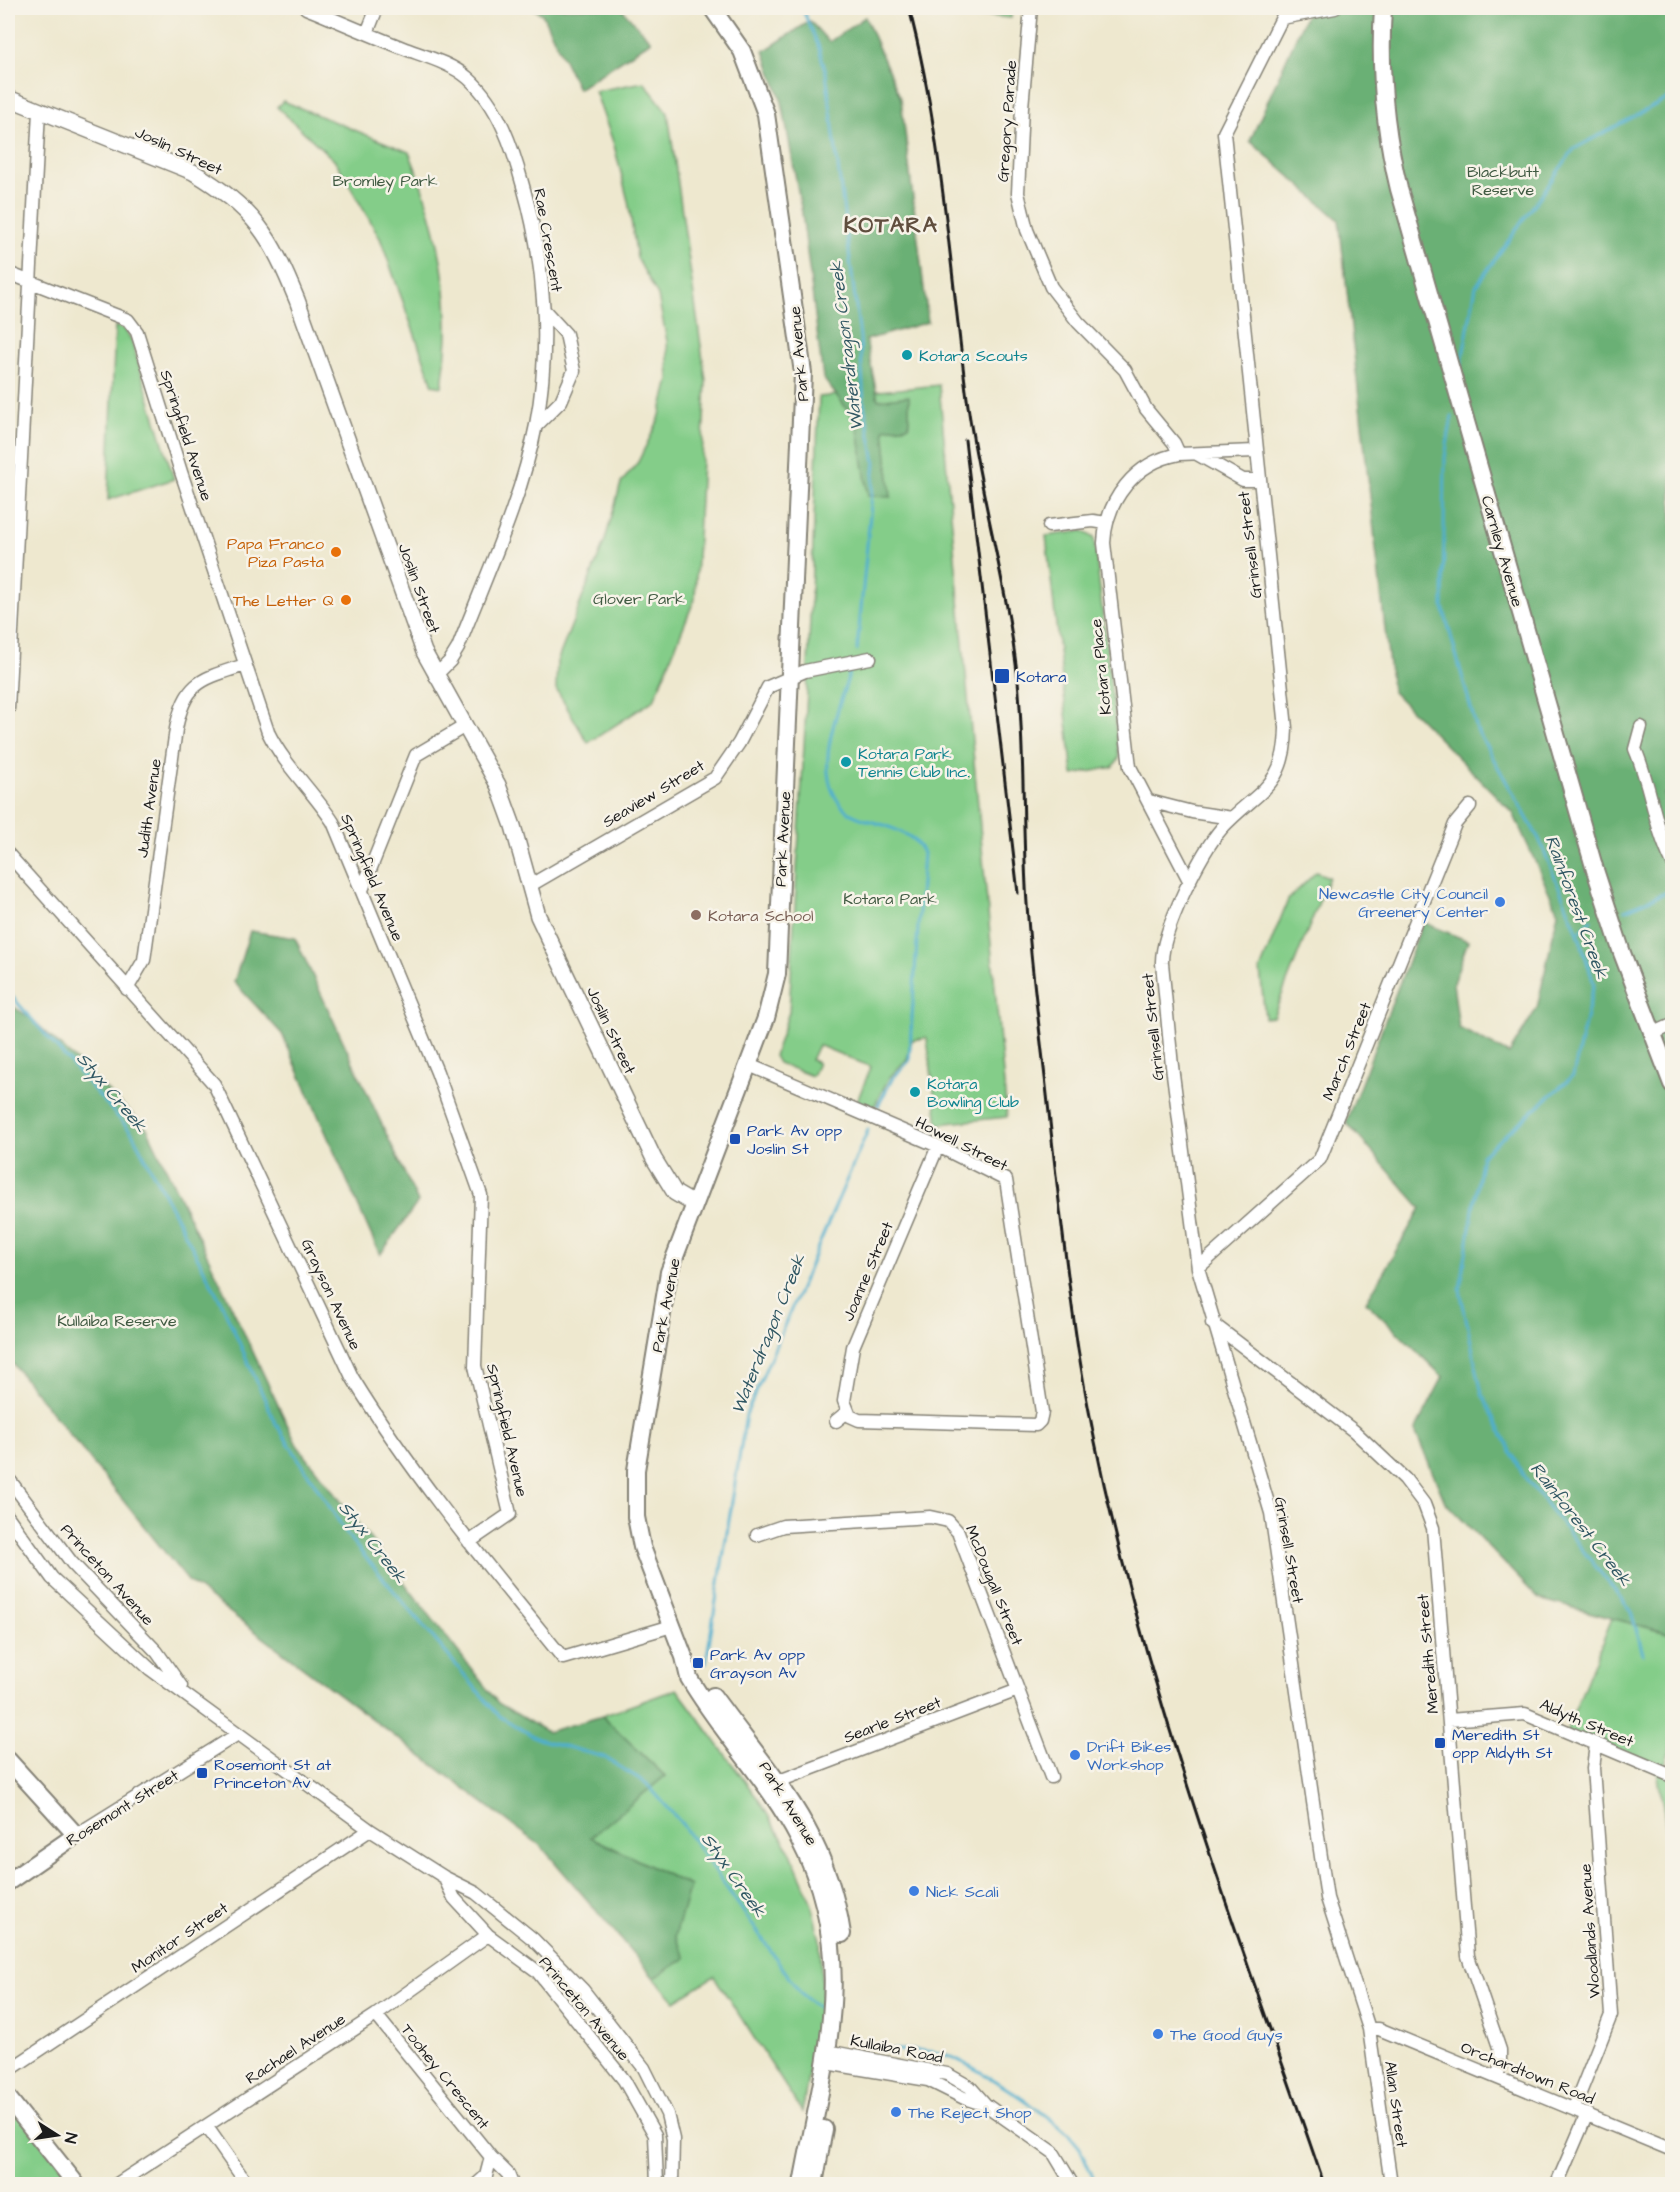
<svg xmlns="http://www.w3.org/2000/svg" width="1680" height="2192" viewBox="0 0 1680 2192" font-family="'Architects Daughter',sans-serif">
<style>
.green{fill:#84cd89;stroke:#507452;stroke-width:1.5}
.forest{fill:#6bb075;stroke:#446648;stroke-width:1.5}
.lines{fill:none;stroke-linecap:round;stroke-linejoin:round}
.stream{stroke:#4fafce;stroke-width:3}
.minor-casing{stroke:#858276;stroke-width:15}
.tertiary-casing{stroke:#858276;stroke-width:18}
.secondary-casing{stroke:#858276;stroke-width:20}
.minor{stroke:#fff;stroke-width:12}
.tertiary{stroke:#fff;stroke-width:15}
.secondary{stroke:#fff;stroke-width:16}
.rail{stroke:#1c1c1c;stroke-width:3}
.culture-dot{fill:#0f9aa8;stroke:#f7f3e8;stroke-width:2}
.food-dot{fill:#e8710a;stroke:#f7f3e8;stroke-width:2}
.transit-dot{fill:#1a4fb4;stroke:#f7f3e8;stroke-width:2}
.shop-dot{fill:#3f7fe0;stroke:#f7f3e8;stroke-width:2}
.education-dot{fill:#8d6e63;stroke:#f7f3e8;stroke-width:2}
.labels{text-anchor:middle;stroke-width:5;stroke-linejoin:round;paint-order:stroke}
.street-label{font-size:16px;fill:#1c1c1c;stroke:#f7f3e8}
.park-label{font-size:16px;fill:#405a42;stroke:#f7f3e8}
.culture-label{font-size:16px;fill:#0d838f;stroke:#f7f3e8;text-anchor:start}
.food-label{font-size:16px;fill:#c56008;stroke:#f7f3e8;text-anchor:end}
.transit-label{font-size:16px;fill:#164399;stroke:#f7f3e8;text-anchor:start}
.shop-label{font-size:16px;fill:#366cbe;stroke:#f7f3e8;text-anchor:start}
.education-label{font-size:16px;fill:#785e54;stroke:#f7f3e8;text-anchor:start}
.water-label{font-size:18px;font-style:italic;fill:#305763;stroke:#f7f3e8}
.district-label{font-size:22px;font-weight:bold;letter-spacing:1.5px;fill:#604e3e;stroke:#f7f3e8}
</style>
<rect width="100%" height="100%" fill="#f7f3e8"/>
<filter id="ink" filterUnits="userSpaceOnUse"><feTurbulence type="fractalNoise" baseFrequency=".0167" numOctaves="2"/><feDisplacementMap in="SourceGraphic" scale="12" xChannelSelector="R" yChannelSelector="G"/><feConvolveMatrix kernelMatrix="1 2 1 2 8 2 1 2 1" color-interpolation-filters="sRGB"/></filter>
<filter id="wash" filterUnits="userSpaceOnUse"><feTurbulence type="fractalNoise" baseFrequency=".008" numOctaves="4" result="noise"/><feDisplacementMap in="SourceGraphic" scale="24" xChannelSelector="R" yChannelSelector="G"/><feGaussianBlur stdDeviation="1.35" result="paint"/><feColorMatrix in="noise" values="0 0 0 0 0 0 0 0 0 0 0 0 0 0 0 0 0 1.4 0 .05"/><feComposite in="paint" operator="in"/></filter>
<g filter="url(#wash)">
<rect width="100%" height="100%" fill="#eee8cf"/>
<path class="green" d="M940,8h72l-1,10 -70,-6z
M644,82l24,31 38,268 -11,217 -41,102 -66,43 -32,-54 1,-27 48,-122 16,-57 17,-21 21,-43 10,-39 -2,-39 -9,-45 -21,-38 -9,-57 -14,-56 -19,-54z
M283,101l126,51c23,57 39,118 38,180 0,18 -3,37 -5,55l-9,-2 -53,-147 -44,-76 -59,-55z
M115,326l9,3 7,10 43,140 -66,21z
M939,385l68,732 -69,7 -11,-86 -15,2 -5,19 -18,19 -15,29 -17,-6 14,-34 -53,-22 -7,15 7,3 -6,13 -34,-13 -4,-7 15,-44 18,-320 12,-295z
M1083,531l11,7 25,220 -6,9 -40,8 -27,-239z
M1316,872l13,5 -56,140 -8,1 -5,-48 28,-70z
M1612,1618l60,16v112l-10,25 10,5v131l-6,-81 -9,-56 -91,-38z
M677,1689l81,110 32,52 21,51 9,38 2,58 -20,114 -88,-136 -39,25 -21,-23 31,-20 -10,-22 14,-50 -99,-49 75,-61 -63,-60z
M8,2098l68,86h-68z"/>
<path class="forest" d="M532,8h89l30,33 -73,48 -36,-75z
M1309,8h363v785l-8,1 8,33v807l-133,-35 -94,-97 -30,-71 28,-54 -77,-75 55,-94 -75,-86 77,-200 45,19 -15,42 6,45 50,26 28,-46 21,-96 -45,-99 -121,-122 -53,-471 -89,-79z
M865,17l36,82 27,223 -62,18 12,60 31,-4v30l-25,3 7,68 -23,-1 -11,-74 -34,-44 -21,-165 -20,-111 -18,-51 46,-30 19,21z
M250,931l45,7 123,264 -38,53 -98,-221 -48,-52z
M8,1003l25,17 114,108 150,317 201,258 49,29 55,-16 63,60 -74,61 99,49 -15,50 11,22 -32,20 -113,-132 -353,-265 -180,-223z"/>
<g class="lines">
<path class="stream" d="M802,8l16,37 8,28 34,264 4,67 11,58 -18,188
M1461,366l15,-80 98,-137 98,-53
M1452,416l-7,41 -2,150 34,123 62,109 39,94 16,51 -21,92 -91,79 -22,135 22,104 41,81 108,136 12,43
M851,667c-11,43 -46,113 -1,146 9,6 24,9 34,12 18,7 31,11 39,28l-14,208 -17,18 -14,27
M1625,910l47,-20
M1578,933l13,-13
M8,992l124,141 88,167 56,124 75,116 148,176 39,23 66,18 42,26 36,41 119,170 21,16
M706,1663l40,-248 122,-285
M851,2034c28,25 59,11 92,20 28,8 105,60 127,82l10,12 16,36"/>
</g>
</g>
<g filter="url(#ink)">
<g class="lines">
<defs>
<path id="minor" d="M306,8c32,13 64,27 97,40 21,8 48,15 65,30 31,27 45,71 55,108 22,77 28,160 13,239 -15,77 -50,150 -78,223l-8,13 -15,15
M1031,8l-9,99 -4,86 9,37 24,57 27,35 47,48 21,39 28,34 5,11 76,-3
M1287,8l-63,125 62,595c-1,61 -29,62 -64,100 -21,24 -61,104 -60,135l10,103 26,202 73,245 56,385 42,131 22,155
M1282,18l53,-10
M367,33l10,-25
M8,273l120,47 9,12 44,140 87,260c16,33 44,58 65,90l104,250 44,123 -6,171 35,148 -41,28
M536,426l25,-25 13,-30 -8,-37 -21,-23
M1179,454c-44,8 -73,46 -75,89l26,224 60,115
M1197,454l46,26h15
M1049,526l44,-5 13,2
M8,709l31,-598
M1641,727l-6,22c16,37 19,77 37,113
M1149,801l43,11 40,6
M8,854l206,230 138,293c61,100 137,190 211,281l109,-32
M529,886l186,-108 24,-35 29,-56 37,-16 65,-13
M362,890l54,-135 49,-29
M127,989l17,-29 32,-231c9,-48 26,-50 69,-64
M1652,1034l20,-9
M749,1065l189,81 68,34 36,232 -2,9 -4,4 -177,-5 -9,-4 -6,-15 9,-54 85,-201
M1198,1268l122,-109 135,-335 15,-18
M1212,1323l142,108 51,48 19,25 9,24 35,428 32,94v17l-3,10
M836,1421l11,-9
M8,1478l64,85 85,89 24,34
M8,1517l44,61 98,91 220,161 74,47 32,16 57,46 50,51 61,78 23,46 6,25 -1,45
M757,1535l26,-9 147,-9 18,4 10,11 93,245
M1449,1720l76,-6 147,62
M779,1781l239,-91
M76,1835l162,-101
M444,1877l10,21 34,37 49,36 87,109 31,55 2,49
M376,2015l115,142 -5,19 -9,8
M1369,2029h10l293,121
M827,2051l120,23 23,13 15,17
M826,2063l102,17 36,18 22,7 67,47 18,30
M8,2071l362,-241
M1574,2108l37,-93 -18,-247 3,-23
M207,2127l40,57
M491,2157l17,17 4,10
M117,2184l259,-169 112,-80
M1557,2184l30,-70"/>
<path id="tertiary" d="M8,98l185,74c61,36 78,64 104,128l127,352 74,133 15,41 25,90 116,243 21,34 19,11"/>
<path id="secondary" d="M712,8l30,43 24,63 37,259 -26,601 -11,44 -97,254 -33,198v47l6,30 42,110 5,21c33,56 80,103 110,161 61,115 25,226 3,345
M1383,8c-4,62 1,120 16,181l196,681 27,83 50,131
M713,1696c58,80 114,134 129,238
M8,1760l68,75 -68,47
M8,2098l68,86
M814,2184l10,-55"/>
</defs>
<use href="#minor" class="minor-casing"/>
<use href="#tertiary" class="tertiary-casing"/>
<use href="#secondary" class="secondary-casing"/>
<use href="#minor" class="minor"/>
<use href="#tertiary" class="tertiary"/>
<use href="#secondary" class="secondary"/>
<path class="rail" d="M909,8c34,129 41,265 59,398 13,92 40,182 50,275 7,74 4,149 9,223 4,67 14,134 21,200 9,82 18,164 30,245 46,288 152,561 246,835
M965,440l53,453"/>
</g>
</g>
<g class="culture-dot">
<circle cx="907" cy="355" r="6"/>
<circle cx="846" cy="762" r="6"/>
<circle cx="915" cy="1092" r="6"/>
</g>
<g class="food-dot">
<circle cx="336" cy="552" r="6"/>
<circle cx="346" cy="600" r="6"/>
</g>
<g class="transit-dot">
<rect x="994" y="668" width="16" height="16" rx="3"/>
<rect x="729" y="1133" width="12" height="12" rx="3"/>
<rect x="692" y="1657" width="12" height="12" rx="3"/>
<rect x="1434" y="1737" width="12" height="12" rx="3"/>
<rect x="196" y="1767" width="12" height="12" rx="3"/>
</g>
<g class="shop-dot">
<circle cx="1500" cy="902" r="6"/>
<circle cx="1075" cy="1755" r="6"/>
<circle cx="914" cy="1891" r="6"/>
<circle cx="1158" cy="2034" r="6"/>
<circle cx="896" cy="2112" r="6"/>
</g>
<circle class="education-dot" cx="696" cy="915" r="6"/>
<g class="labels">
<g class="street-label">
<text transform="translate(1006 121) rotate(-86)" y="6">Gregory Parade</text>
<text transform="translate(179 150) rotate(25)" y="6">Joslin Street</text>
<text transform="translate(549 240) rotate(80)" y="6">Rae Crescent</text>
<text transform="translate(798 354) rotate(-95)" y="6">Park Avenue</text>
<text transform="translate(187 435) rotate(72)" y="6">Springfield Avenue</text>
<text transform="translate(1249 545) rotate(-97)" y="6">Grinsell Street</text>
<text transform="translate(1503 551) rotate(74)" y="6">Carnley Avenue</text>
<text transform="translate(420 588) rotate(70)" y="6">Joslin Street</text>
<text transform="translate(1100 667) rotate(-96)" y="6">Kotara Place</text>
<text transform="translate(653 793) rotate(-31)" y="6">Seaview Street</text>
<text transform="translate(148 808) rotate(-82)" y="6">Judith Avenue</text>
<text transform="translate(782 839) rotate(-87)" y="6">Park Avenue</text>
<text transform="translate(373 877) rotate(67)" y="6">Springfield Avenue</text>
<text transform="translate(1152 1027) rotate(-96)" y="6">Grinsell Street</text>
<text transform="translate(612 1030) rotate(65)" y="6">Joslin Street</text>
<text transform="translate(1346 1051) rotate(-68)" y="6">March Street</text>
<text transform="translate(962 1143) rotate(27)" y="6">Howell Street</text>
<text transform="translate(867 1271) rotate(-67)" y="6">Joanne Street</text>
<text transform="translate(332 1294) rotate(65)" y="6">Grayson Avenue</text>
<text transform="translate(665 1305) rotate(-79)" y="6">Park Avenue</text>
<text transform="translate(508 1430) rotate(77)" y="6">Springfield Avenue</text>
<text transform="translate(1290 1550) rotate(80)" y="6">Grinsell Street</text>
<text transform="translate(108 1574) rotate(48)" y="6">Princeton Avenue</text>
<text transform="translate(995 1585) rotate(68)" y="6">McDougall Street</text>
<text transform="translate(1427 1654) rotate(-95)" y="6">Meredith Street</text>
<text transform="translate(892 1719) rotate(-21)" y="6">Searle Street</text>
<text transform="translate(1587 1722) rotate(23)" y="6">Aldyth Street</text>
<text transform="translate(789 1803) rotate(58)" y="6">Park Avenue</text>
<text transform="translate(122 1807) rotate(-32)" y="6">Rosemont Street</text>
<text transform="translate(1589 1931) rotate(-94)" y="6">Woodlands Avenue</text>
<text transform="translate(179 1937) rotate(-34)" y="6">Monitor Street</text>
<text transform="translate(585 2008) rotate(50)" y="6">Princeton Avenue</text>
<text transform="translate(295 2048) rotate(-33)" y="6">Rachael Avenue</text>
<text transform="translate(897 2048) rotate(11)" y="6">Kullaiba Road</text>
<text transform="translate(1528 2072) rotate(22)" y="6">Orchardtown Road</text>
<text transform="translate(446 2076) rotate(51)" y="6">Toohey Crescent</text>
<text transform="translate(1397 2104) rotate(82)" y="6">Allan Street</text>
</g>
<g class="park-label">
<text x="1503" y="177">Blackbutt<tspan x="1503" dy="18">Reserve</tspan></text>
<text x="385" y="186">Bromley Park</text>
<text x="639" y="604">Glover Park</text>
<text x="890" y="904">Kotara Park</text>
<text x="117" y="1326">Kullaiba Reserve</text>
</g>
<g class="culture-label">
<text x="919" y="361">Kotara Scouts</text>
<text x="858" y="759">Kotara Park<tspan x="858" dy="18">Tennis Club Inc.</tspan></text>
<text x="927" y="1089">Kotara<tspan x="927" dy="18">Bowling Club</tspan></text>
</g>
<g class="food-label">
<text x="324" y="549">Papa Franco<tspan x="324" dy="18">Piza Pasta</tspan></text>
<text x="334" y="606">The Letter Q</text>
</g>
<g class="transit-label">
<text x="1016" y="682">Kotara</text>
<text x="747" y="1136">Park Av opp<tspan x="747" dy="18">Joslin St</tspan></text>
<text x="710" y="1660">Park Av opp<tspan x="710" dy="18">Grayson Av</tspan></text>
<text x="1452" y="1740">Meredith St<tspan x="1452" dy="18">opp Aldyth St</tspan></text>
<text x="214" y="1770">Rosemont St at<tspan x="214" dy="18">Princeton Av</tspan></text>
</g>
<g class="shop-label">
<text x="1488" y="899" text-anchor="end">Newcastle City Council<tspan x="1488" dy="18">Greenery Center</tspan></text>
<text x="1087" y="1752">Drift Bikes<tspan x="1087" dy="18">Workshop</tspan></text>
<text x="926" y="1897">Nick Scali</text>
<text x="1170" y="2040">The Good Guys</text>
<text x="908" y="2118">The Reject Shop</text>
</g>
<g class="education-label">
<text x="708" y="921">Kotara School</text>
</g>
<g class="water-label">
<text transform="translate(846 346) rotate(-97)" y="6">Waterdragon Creek</text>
<text transform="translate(1577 907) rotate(70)" y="6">Rainforest Creek</text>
<text transform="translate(112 1092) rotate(50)" y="6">Styx Creek</text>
<text transform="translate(768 1334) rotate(-68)" y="6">Waterdragon Creek</text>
<text transform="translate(1581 1524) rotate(52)" y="6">Rainforest Creek</text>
<text transform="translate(373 1542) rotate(52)" y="6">Styx Creek</text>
<text transform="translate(734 1875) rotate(55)" y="6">Styx Creek</text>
</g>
<g class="district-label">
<text x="891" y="232">KOTARA</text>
</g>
</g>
<rect width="1680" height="2192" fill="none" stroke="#f7f3e8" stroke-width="30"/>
<g transform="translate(57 2135) rotate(102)" stroke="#f7f3e8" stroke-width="4.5" paint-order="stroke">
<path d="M0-4.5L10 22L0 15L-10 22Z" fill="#1c1c1c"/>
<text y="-9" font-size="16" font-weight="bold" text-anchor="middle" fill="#1c1c1c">N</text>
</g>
</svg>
